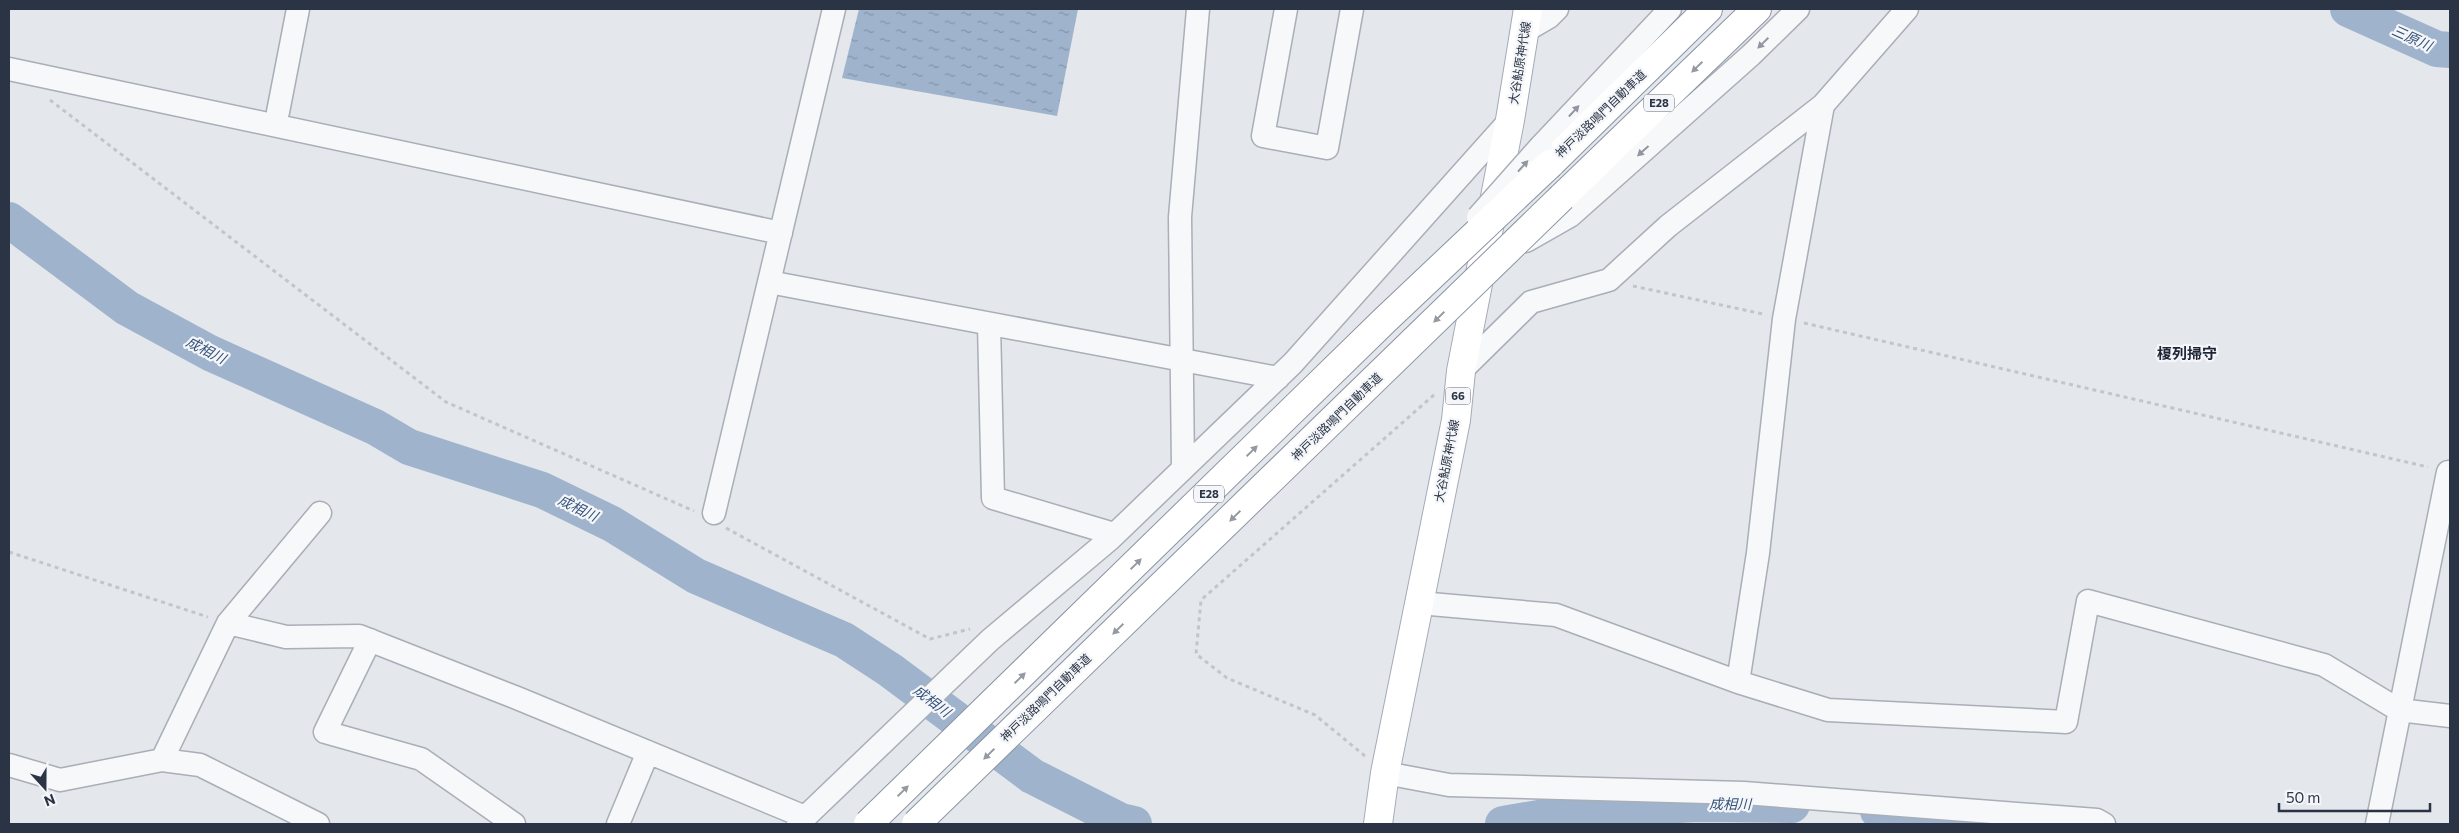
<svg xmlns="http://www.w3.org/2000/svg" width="2459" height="833" viewBox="0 0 2459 833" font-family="Commissioner,'Noto Sans JP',sans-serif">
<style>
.water{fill:url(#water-ripples)}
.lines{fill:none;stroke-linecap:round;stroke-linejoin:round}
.river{stroke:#9fb4cc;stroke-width:36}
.minor-casing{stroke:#a9aeb7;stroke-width:25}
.major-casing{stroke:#a3abb8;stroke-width:30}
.highway-casing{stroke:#8b94a3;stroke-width:30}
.path{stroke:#c2c5cb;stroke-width:3;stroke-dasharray:4 4;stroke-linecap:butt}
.minor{stroke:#f7f8fa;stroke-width:22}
.major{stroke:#fff;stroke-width:28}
.highway{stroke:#fff;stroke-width:28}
.minor-bridge-casing{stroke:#a9aeb7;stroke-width:25;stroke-linecap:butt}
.highway-bridge-casing{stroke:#8b94a3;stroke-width:30;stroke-linecap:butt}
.minor-bridge{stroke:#f7f8fa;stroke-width:22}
.highway-bridge{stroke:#fff;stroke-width:28}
.oneway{fill:#9196a0}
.oneway2{fill:#959aa2}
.labels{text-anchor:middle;stroke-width:4.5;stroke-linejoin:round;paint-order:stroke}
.shield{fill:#f4f6f9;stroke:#676e7b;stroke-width:1}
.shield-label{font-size:11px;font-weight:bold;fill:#2b3445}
.street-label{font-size:12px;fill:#2b3445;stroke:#f4f6f9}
.water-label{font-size:14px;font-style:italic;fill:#34527a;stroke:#f4f6f9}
.quarter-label{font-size:15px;font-weight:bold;fill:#1d2536;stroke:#f4f6f9}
</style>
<defs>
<pattern id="water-ripples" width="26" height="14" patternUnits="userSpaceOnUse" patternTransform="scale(1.25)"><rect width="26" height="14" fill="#9fb4cc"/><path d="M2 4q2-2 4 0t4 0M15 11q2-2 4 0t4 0" fill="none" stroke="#8293a7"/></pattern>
</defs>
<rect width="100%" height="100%" fill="#e4e7ec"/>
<path class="water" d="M859,9h219l-21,107 -215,-38z"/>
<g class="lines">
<path class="river" d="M2348,9l89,40 13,1
M9,220l118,88 83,45 165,74 34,20 133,43 70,34 84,52 148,64 46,30 142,106 89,45 13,3
M1878,811l80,13
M1503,824l82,-14 112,-6 95,1"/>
<defs>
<path id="minor" d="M1286,9l-23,127 64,12 25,-139
M1525,31l24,-14 8,-8
M9,69l772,164
M278,112l20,-103
M1541,146l129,-137
M1526,241l44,-25 181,-161 47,-46
M769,282l509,96
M989,324l4,174 121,36
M1461,371l70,-69 78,-22 59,-54 155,-121 84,-96
M1183,467l-3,-250 18,-208
M714,513l120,-504
M1419,603l137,12 182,67 90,28 238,12 22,-121 236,64 75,45 51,6
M228,623l58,14 73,-1 158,62 288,119
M370,640l-45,92 96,27 93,65
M1738,682l20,-129 26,-234 39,-214
M162,760l66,-137 92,-110
M9,765l51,15 102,-20 38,5 118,59
M1385,773l64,12 295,8 353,27 7,4
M618,824l30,-72
M798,824l192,-184 120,-101 183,-176 217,-243
M2377,824l71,-352h2"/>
<path id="major" d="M1378,824l7,-51 71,-353 5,-49 49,-251 18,-111"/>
<path id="highway" d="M1550,164l158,-155
M1562,197l195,-188"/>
</defs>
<use href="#minor" class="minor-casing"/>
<use href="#major" class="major-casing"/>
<use href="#highway" class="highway-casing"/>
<path class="path" d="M50,100l396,302 248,109
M1633,286l130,28
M1804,323l624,144
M726,528l204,111 40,-10
M9,552l199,65
M1365,756l-50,-41 -88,-37 -31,-24 5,-54 234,-206"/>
<use href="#minor" class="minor"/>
<use href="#major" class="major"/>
<use href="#highway" class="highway"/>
<defs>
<path id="minor-bridge" d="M1478,217l63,-71"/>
<path id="highway-bridge" d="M868,824l517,-504 165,-156
M916,824l646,-627"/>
</defs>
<use href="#minor-bridge" class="minor-bridge-casing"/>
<use href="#highway-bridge" class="highway-bridge-casing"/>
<use href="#minor-bridge" class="minor-bridge"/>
<use href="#highway-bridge" class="highway-bridge"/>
</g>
<defs><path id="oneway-solid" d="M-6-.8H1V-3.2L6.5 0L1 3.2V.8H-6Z" transform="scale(1.25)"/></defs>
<g class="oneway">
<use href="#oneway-solid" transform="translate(1763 43) rotate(136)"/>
<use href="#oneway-solid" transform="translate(1574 111) rotate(-47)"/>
<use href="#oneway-solid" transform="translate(1643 151) rotate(138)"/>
<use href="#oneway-solid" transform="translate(1523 166) rotate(-48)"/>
</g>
<g class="oneway2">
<use href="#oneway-solid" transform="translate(1697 67) rotate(136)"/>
<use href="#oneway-solid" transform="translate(1439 317) rotate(136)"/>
<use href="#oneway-solid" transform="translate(1252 451) rotate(-44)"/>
<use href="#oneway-solid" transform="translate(1235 516) rotate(136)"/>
<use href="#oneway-solid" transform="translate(1136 564) rotate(-44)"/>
<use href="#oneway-solid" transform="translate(1118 629) rotate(136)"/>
<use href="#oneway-solid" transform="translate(1020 678) rotate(-44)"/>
<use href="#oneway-solid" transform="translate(989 754) rotate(136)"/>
<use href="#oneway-solid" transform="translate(903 791) rotate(-44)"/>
</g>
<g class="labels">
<g class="shield">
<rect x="1644" y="94.5" width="30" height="17" rx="4"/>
<rect x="1445.5" y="387.5" width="25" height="17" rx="4"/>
<rect x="1194" y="485.5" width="30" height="17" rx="4"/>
</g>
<g class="shield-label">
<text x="1659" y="107">E28</text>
<text x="1458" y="400">66</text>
<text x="1209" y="498">E28</text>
</g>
<g class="street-label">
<text transform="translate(1520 63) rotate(-81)" y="4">大谷鮎原神代線</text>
<text transform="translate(1601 114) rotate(-44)" y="4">神戸淡路鳴門自動車道</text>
<text transform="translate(1337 417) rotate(-44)" y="4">神戸淡路鳴門自動車道</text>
<text transform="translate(1447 461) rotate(-79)" y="4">大谷鮎原神代線</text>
<text transform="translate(1046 698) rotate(-44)" y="4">神戸淡路鳴門自動車道</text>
</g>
<g class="water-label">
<text transform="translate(2412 38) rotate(24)" y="5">三原川</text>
<text transform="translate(206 350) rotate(27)" y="5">成相川</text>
<text transform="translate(578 508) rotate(26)" y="5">成相川</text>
<text transform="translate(932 701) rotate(37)" y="5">成相川</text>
<text transform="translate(1730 804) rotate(1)" y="5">成相川</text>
</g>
<g class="quarter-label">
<text x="2187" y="359">榎列掃守</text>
</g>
</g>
<rect width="2459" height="833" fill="none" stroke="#2b3445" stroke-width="20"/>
<g transform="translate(45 788) rotate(159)" stroke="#f4f6f9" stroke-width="4" paint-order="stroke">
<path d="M0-4L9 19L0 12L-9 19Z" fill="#2b3445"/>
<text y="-8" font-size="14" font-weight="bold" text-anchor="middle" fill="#2b3445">N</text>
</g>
<path d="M2279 803v8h151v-8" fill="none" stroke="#2b3445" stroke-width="2.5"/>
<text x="2286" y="803" font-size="15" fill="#2b3445" stroke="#f4f6f9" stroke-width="4" paint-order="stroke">50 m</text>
</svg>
